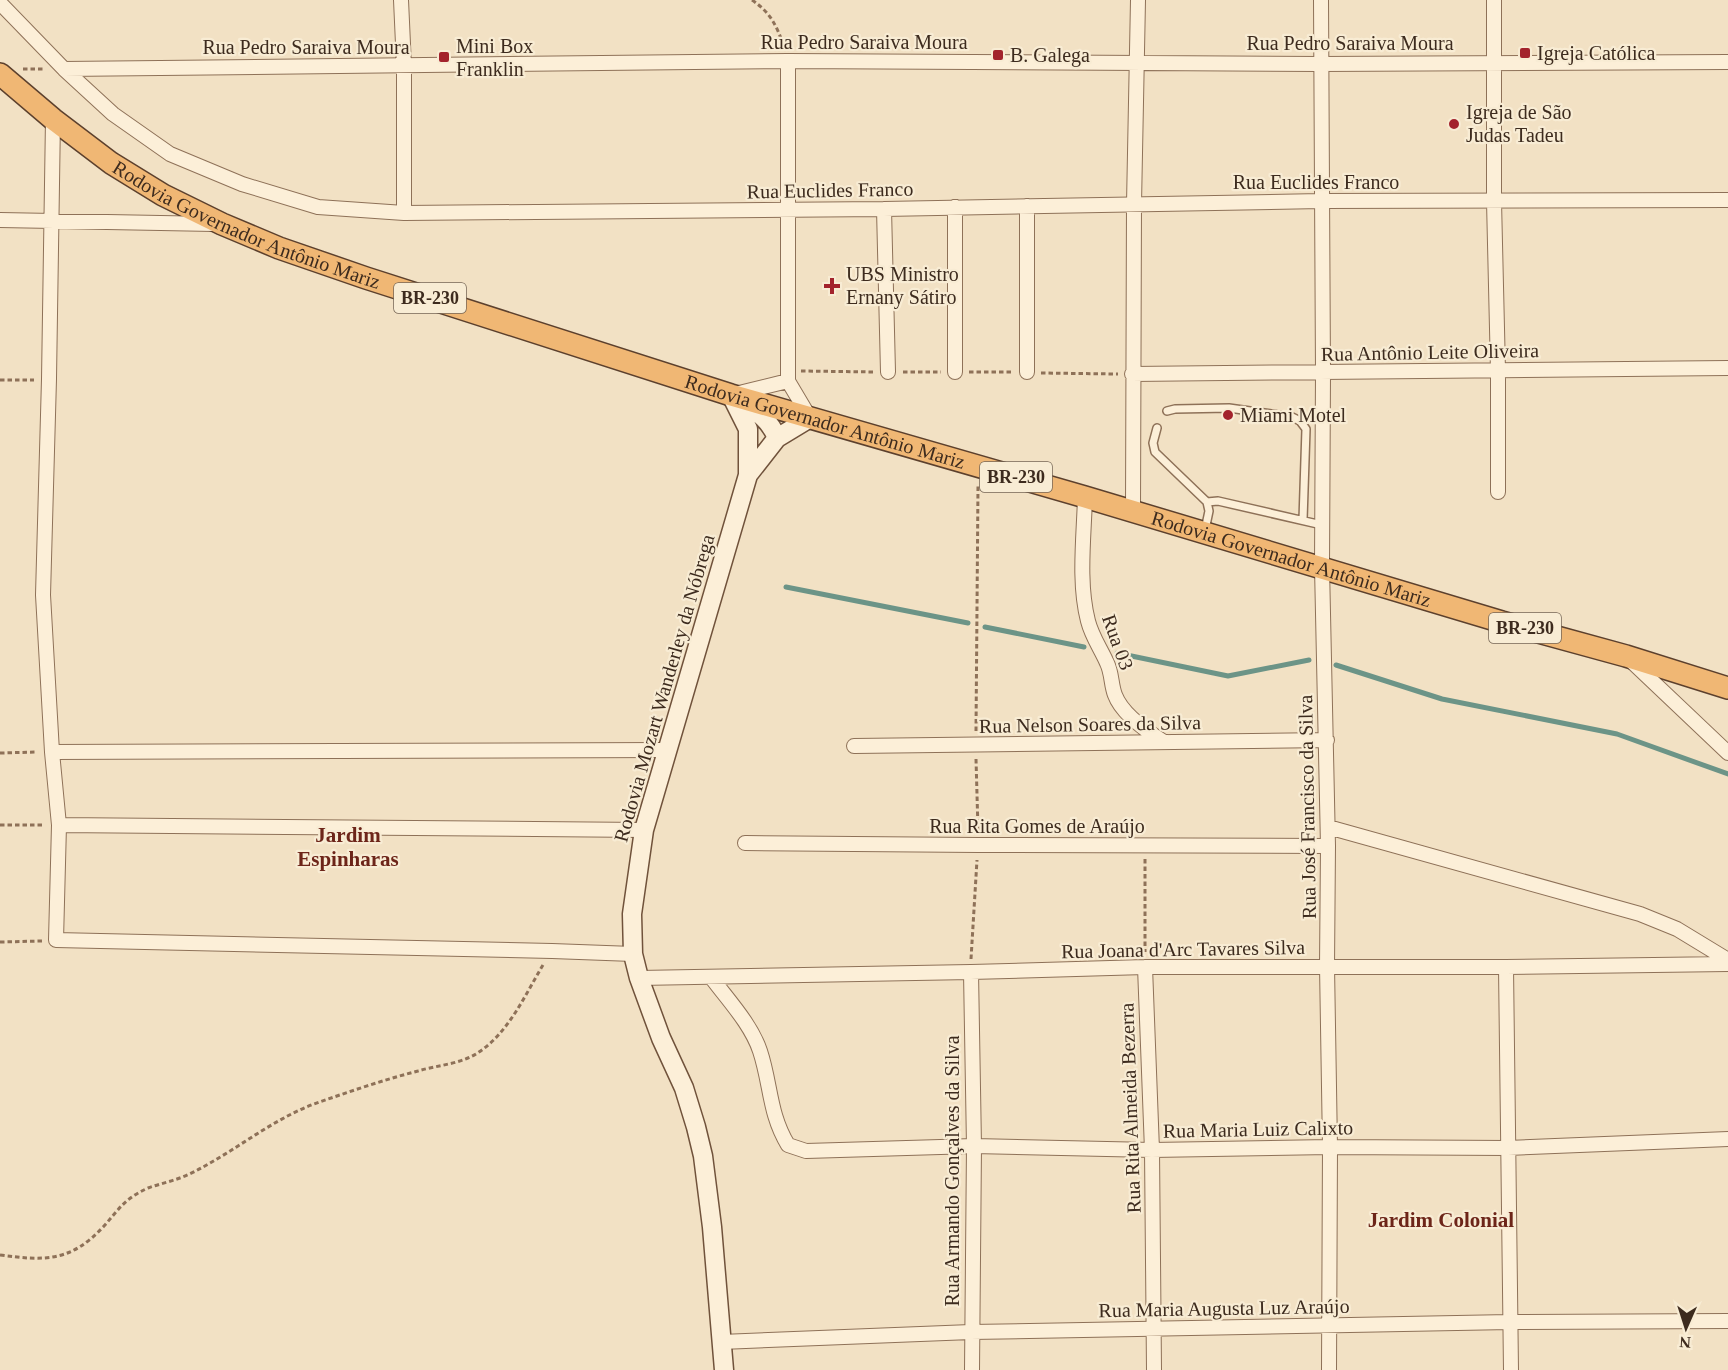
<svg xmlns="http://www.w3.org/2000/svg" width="1728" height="1370" viewBox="0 0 1728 1370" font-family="Georgia,serif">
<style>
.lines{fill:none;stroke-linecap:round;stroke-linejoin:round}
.stream{stroke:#6c9487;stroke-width:5}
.service-casing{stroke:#8e7158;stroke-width:10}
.minor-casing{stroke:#8e7158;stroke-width:16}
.secondary-casing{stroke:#70523b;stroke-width:21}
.trunk-casing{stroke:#5c402d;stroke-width:24}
.path{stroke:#8e7158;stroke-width:3;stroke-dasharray:4.5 3;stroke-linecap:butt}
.service{stroke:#fcefd8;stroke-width:7}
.minor{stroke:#fcefd8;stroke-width:14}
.secondary{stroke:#fcefd8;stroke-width:18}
.trunk{stroke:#f0b774;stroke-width:21}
.poi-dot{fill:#a3232c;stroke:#f8ecd4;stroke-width:2}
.labels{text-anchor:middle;stroke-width:4.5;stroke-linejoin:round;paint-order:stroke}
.shield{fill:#f8ecd4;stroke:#756555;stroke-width:1.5}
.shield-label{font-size:18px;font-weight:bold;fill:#3d2b1e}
.street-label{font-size:20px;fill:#3d2b1e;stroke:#f8ecd4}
.poi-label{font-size:20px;fill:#3d2b1e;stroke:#f8ecd4;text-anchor:start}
.neighbourhood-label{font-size:21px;font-weight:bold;fill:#6d2519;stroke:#f8ecd4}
</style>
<rect width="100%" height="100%" fill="#f2e1c4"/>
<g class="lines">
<path class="stream" d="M786,587l182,36
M985,627l99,20
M1117,653l111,23 81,-16
M1336,665l106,34 175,35 111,40"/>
<defs>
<path id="service" d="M1167,411l8,-2 54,-1 63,9 8,4 6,8 -3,91
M1157,428l-4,15 2,9 52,50 2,9 -4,19
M1207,502l11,-1 104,24"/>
<path id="minor" d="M401,0l3,66v147
M1321,0l2,373 -1,194 6,279 -1,120 3,181 -1,223
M1494,0v201l4,170v121
M0,3l64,66 49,45 57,40 72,30 76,23 86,6 480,-4 437,-8 407,-1
M788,61v320l22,37
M64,69l724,-8 532,3 408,-2
M53,119l-4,260 -6,216 9,157 7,73 -3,115 496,11 81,3
M955,207v165
M884,209l4,163
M0,220l214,4
M1027,372v-166
M1132,374l596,-6
M735,394l53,-13
M1085,497c-1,39 -7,86 3,124 4,16 13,28 19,42 5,10 4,22 8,32 7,19 33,37 49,47
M1133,511l1,-307 4,-204
M1630,660l98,93
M854,746l473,-6
M52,752l616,-2
M59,825l585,5
M1328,827l312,87 37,15 51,31
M745,843l233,2 350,1
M1145,967l7,183 2,220
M1506,967l5,403
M971,972l3,174 -2,224
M711,977c17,23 40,47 49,74 11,33 9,63 28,94l18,6 168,-5 178,4 178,-3 178,1 220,-9
M639,978l332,-6 174,-5h361l222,-3
M721,1342l250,-10 539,-10 218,-1"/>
<path id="secondary" d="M742,402c15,10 28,18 35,36
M748,475l29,-37 33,-20
M724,1370l-12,-143 -9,-71 -7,-29 -12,-39 -23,-50 -22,-60 -6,-24 -1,-40 12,-84 104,-355v-46l-17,-34"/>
<g id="trunk">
<path id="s1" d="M0,74l53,45 58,44 52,32 59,29 57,24 87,30 365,117 354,102 417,125 124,34 102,32"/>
</g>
</defs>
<use href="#service" class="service-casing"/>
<use href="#minor" class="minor-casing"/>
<use href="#secondary" class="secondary-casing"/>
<use href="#trunk" class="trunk-casing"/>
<path class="path" d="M752,0c19,13 24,25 32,46
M23,69h21
M801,371l74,1
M903,372h38
M969,372h44
M1041,373l77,1
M0,380h34
M976,731l2,-245
M0,753l37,-1
M976,759l2,71
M0,825h45
M1145,859v93
M0,942l42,-1
M971,959l6,-99
M0,1255c45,6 71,7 104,-29 16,-18 20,-27 44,-38 8,-3 17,-5 26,-8 10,-3 20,-8 29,-13 37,-20 71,-48 111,-63 34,-12 69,-24 104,-33 20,-6 44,-7 61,-19 30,-20 46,-57 64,-87"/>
<use href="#service" class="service"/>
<use href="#minor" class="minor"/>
<use href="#secondary" class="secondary"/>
<use href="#trunk" class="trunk"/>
</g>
<g class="poi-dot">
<rect x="1519" y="47" width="12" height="12" rx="3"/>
<rect x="992" y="49" width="12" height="12" rx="3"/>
<rect x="438" y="51" width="12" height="12" rx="3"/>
<circle cx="1454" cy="124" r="6"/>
<path d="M829 277h6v6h6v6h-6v6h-6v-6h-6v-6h6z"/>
<circle cx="1228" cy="415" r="6"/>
</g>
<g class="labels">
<g class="shield">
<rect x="394" y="283" width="72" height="30" rx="4.5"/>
<rect x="980" y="462" width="72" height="30" rx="4.5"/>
<rect x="1489" y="613" width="72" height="30" rx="4.5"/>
</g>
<g class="shield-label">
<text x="430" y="304">BR-230</text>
<text x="1016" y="483">BR-230</text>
<text x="1525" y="634">BR-230</text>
</g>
<g class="street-label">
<text x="864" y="49">Rua Pedro Saraiva Moura</text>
<text x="1350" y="50">Rua Pedro Saraiva Moura</text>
<text x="306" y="54">Rua Pedro Saraiva Moura</text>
<text x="1316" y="189">Rua Euclides Franco</text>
<text transform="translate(830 190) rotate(-1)" y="7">Rua Euclides Franco</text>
<text dy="7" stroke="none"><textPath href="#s1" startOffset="292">Rodovia Governador Antônio Mariz</textPath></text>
<text transform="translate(1430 352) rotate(-1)" y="7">Rua Antônio Leite Oliveira</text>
<text dy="7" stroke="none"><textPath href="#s1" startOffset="904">Rodovia Governador Antônio Mariz</textPath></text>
<text dy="7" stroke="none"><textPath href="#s1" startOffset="1390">Rodovia Governador Antônio Mariz</textPath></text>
<text transform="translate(1118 642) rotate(70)" y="7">Rua 03</text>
<text transform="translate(664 688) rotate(-74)" y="7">Rodovia Mozart Wanderley da Nóbrega</text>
<text transform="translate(1090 724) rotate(-1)" y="7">Rua Nelson Soares da Silva</text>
<text transform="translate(1307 807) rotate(-91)" y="7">Rua José Francisco da Silva</text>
<text x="1037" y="833">Rua Rita Gomes de Araújo</text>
<text transform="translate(1183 949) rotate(-1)" y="7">Rua Joana d'Arc Tavares Silva</text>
<text transform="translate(1130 1108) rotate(-92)" y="7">Rua Rita Almeida Bezerra</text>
<text transform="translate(1258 1129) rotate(-1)" y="7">Rua Maria Luiz Calixto</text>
<text transform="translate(952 1171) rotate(-90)" y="7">Rua Armando Gonçalves da Silva</text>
<text transform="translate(1224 1308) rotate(-1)" y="7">Rua Maria Augusta Luz Araújo</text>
</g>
<g class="poi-label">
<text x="456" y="53">Mini Box<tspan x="456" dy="23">Franklin</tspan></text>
<text x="1537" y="60">Igreja Católica</text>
<text x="1010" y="62">B. Galega</text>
<text x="1466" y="119">Igreja de São<tspan x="1466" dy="23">Judas Tadeu</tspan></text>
<text x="846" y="281">UBS Ministro<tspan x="846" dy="23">Ernany Sátiro</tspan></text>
<text x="1240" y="422">Miami Motel</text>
</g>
<g class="neighbourhood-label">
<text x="348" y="842">Jardim<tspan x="348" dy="24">Espinharas</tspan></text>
<text x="1441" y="1227">Jardim Colonial</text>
</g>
</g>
<g transform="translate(1686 1328) rotate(183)" stroke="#f8ecd4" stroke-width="4.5" paint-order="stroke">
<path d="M0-4.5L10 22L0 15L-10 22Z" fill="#3d2b1e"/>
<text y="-9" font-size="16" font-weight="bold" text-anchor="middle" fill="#3d2b1e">N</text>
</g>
</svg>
